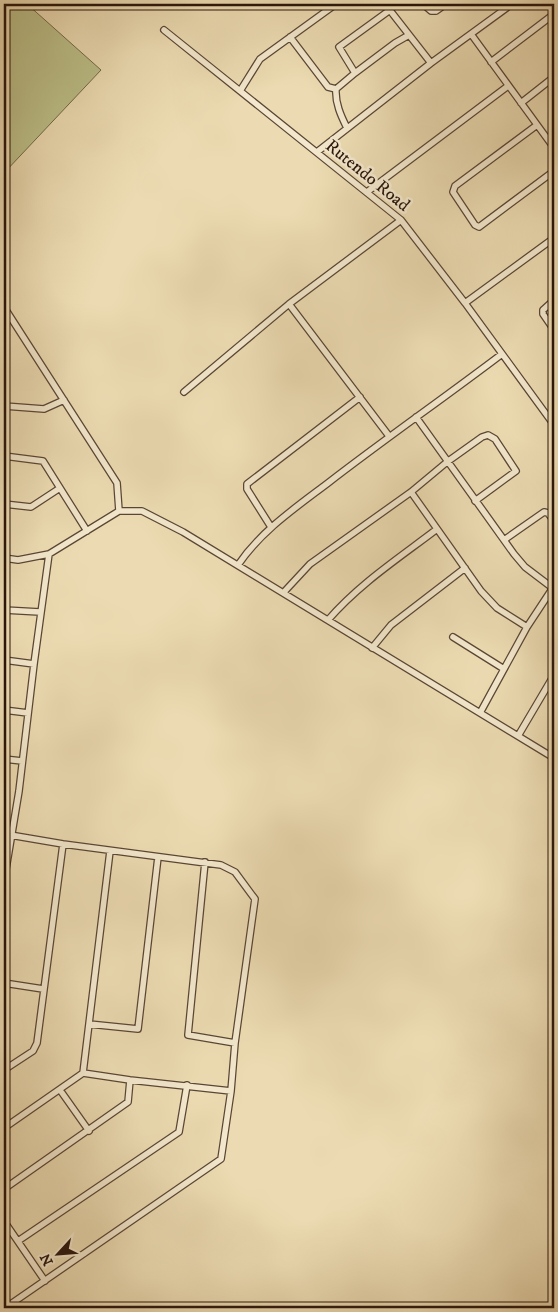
<svg xmlns="http://www.w3.org/2000/svg" width="558" height="1312" viewBox="0 0 558 1312" font-family="'IM FELL DW Pica',serif">
<style>
.green{fill:#bcbf89;stroke:#726a4a}
.lines{fill:none;stroke-linecap:round;stroke-linejoin:round}
.minor-casing{stroke:#5a4635;stroke-width:8}
.minor{stroke:#f3e8cd;stroke-width:5.5}
.labels{text-anchor:middle;stroke-width:5;stroke-linejoin:round;paint-order:stroke}
.street-label{font-size:18px;fill:#29150b;stroke:#f3e8cd}
</style>
<rect width="100%" height="100%" fill="#ecdbb2"/>
<filter id="stains"><feTurbulence type="fractalNoise" baseFrequency=".004" numOctaves="4"/><feColorMatrix values="0 0 0 0 .2 0 0 0 0 .09 0 0 0 0 .02 0 0 0 .5 -.17"/></filter>
<radialGradient id="worn" r=".72"><stop offset=".6" stop-color="#630" stop-opacity="0"/><stop offset="1" stop-color="#630" stop-opacity=".3"/></radialGradient>
<path class="green" d="M4,4h23l74,66 -97,103z"/>
<g class="lines">
<defs>
<path id="minor" d="M385,4l46,59
M423,4l8,7h5l10,-7
M164,30l237,190 64,83 89,122
M471,34l83,114
M290,37l38,50 8,2
M491,62l63,-48
M355,73l40,-30 14,-8
M240,91l20,-32 76,-55
M521,103l33,-26
M537,125l-82,61 -2,6 22,33 4,2 75,-56
M347,128c-6,-12 -12,-25 -11,-39l19,-16 -16,-26 51,-37
M317,152l114,-89 81,-59
M367,192l141,-106
M554,300l-11,10v4l11,16
M465,303l89,-65
M289,304l100,132
M4,307l113,176 2,28
M184,392l105,-88 112,-84
M4,406l40,3 20,-9
M416,417l98,137 11,13 29,22
M4,456l39,5 44,70
M411,492l70,99 16,17 30,19
M4,504l27,3 29,-19
M271,527l-24,-38v-5l113,-87
M504,540l40,-28 4,1 6,8
M4,558l14,2 31,-6 70,-43h23l41,21 371,226
M238,565c23,-34 57,-57 90,-82 57,-44 116,-85 174,-129
M284,592l26,-28 101,-72 36,-30 35,-25 6,-2 7,4 21,32 -41,30
M4,610l36,2
M328,620c31,-36 71,-62 109,-91
M453,637l51,32
M372,648l19,-23 74,-57
M4,660l30,4
M4,710l24,3
M480,713l47,-86 27,-41
M518,736l36,-61
M4,759l18,2
M205,862l-17,173 47,8
M4,881l15,-90 15,-127 15,-110
M4,983l39,6
M89,1024l49,5 20,-172
M4,1070l29,-19 4,-8 26,-199
M83,1073l47,7 101,11
M60,1090l29,41
M4,1128l79,-55 27,-222
M4,1189l124,-87 2,-22
M4,1221l41,60
M18,1241l161,-109 8,-47
M5,1308l216,-149 10,-68 4,-48 20,-144 -20,-27 -14,-7 -158,-21 -53,-9"/>
</defs>
<use href="#minor" class="minor-casing"/>
<use href="#minor" class="minor"/>
</g>
<g class="labels">
<g class="street-label">
<text transform="translate(368 175) rotate(39)" y="6">Rutendo Road</text>
</g>
</g>
<rect width="558" height="1312" fill="none" stroke="#ecdbb2" stroke-width="20"/>
<rect x="5" y="5" width="548" height="1302" fill="none" stroke="#29150b" stroke-width="2.5"/>
<rect x="10" y="10" width="538" height="1292" fill="none" stroke="#29150b"/>
<g transform="translate(58 1254) rotate(244)" stroke="#f3e8cd" stroke-width="4" paint-order="stroke">
<path d="M0-4L9 19L0 12L-9 19Z" fill="#29150b"/>
<text y="-8" font-size="14" font-weight="bold" text-anchor="middle" fill="#29150b">N</text>
</g>
<rect width="100%" height="100%" filter="url(#stains)"/>
<rect width="100%" height="100%" fill="url(#worn)"/>
</svg>
